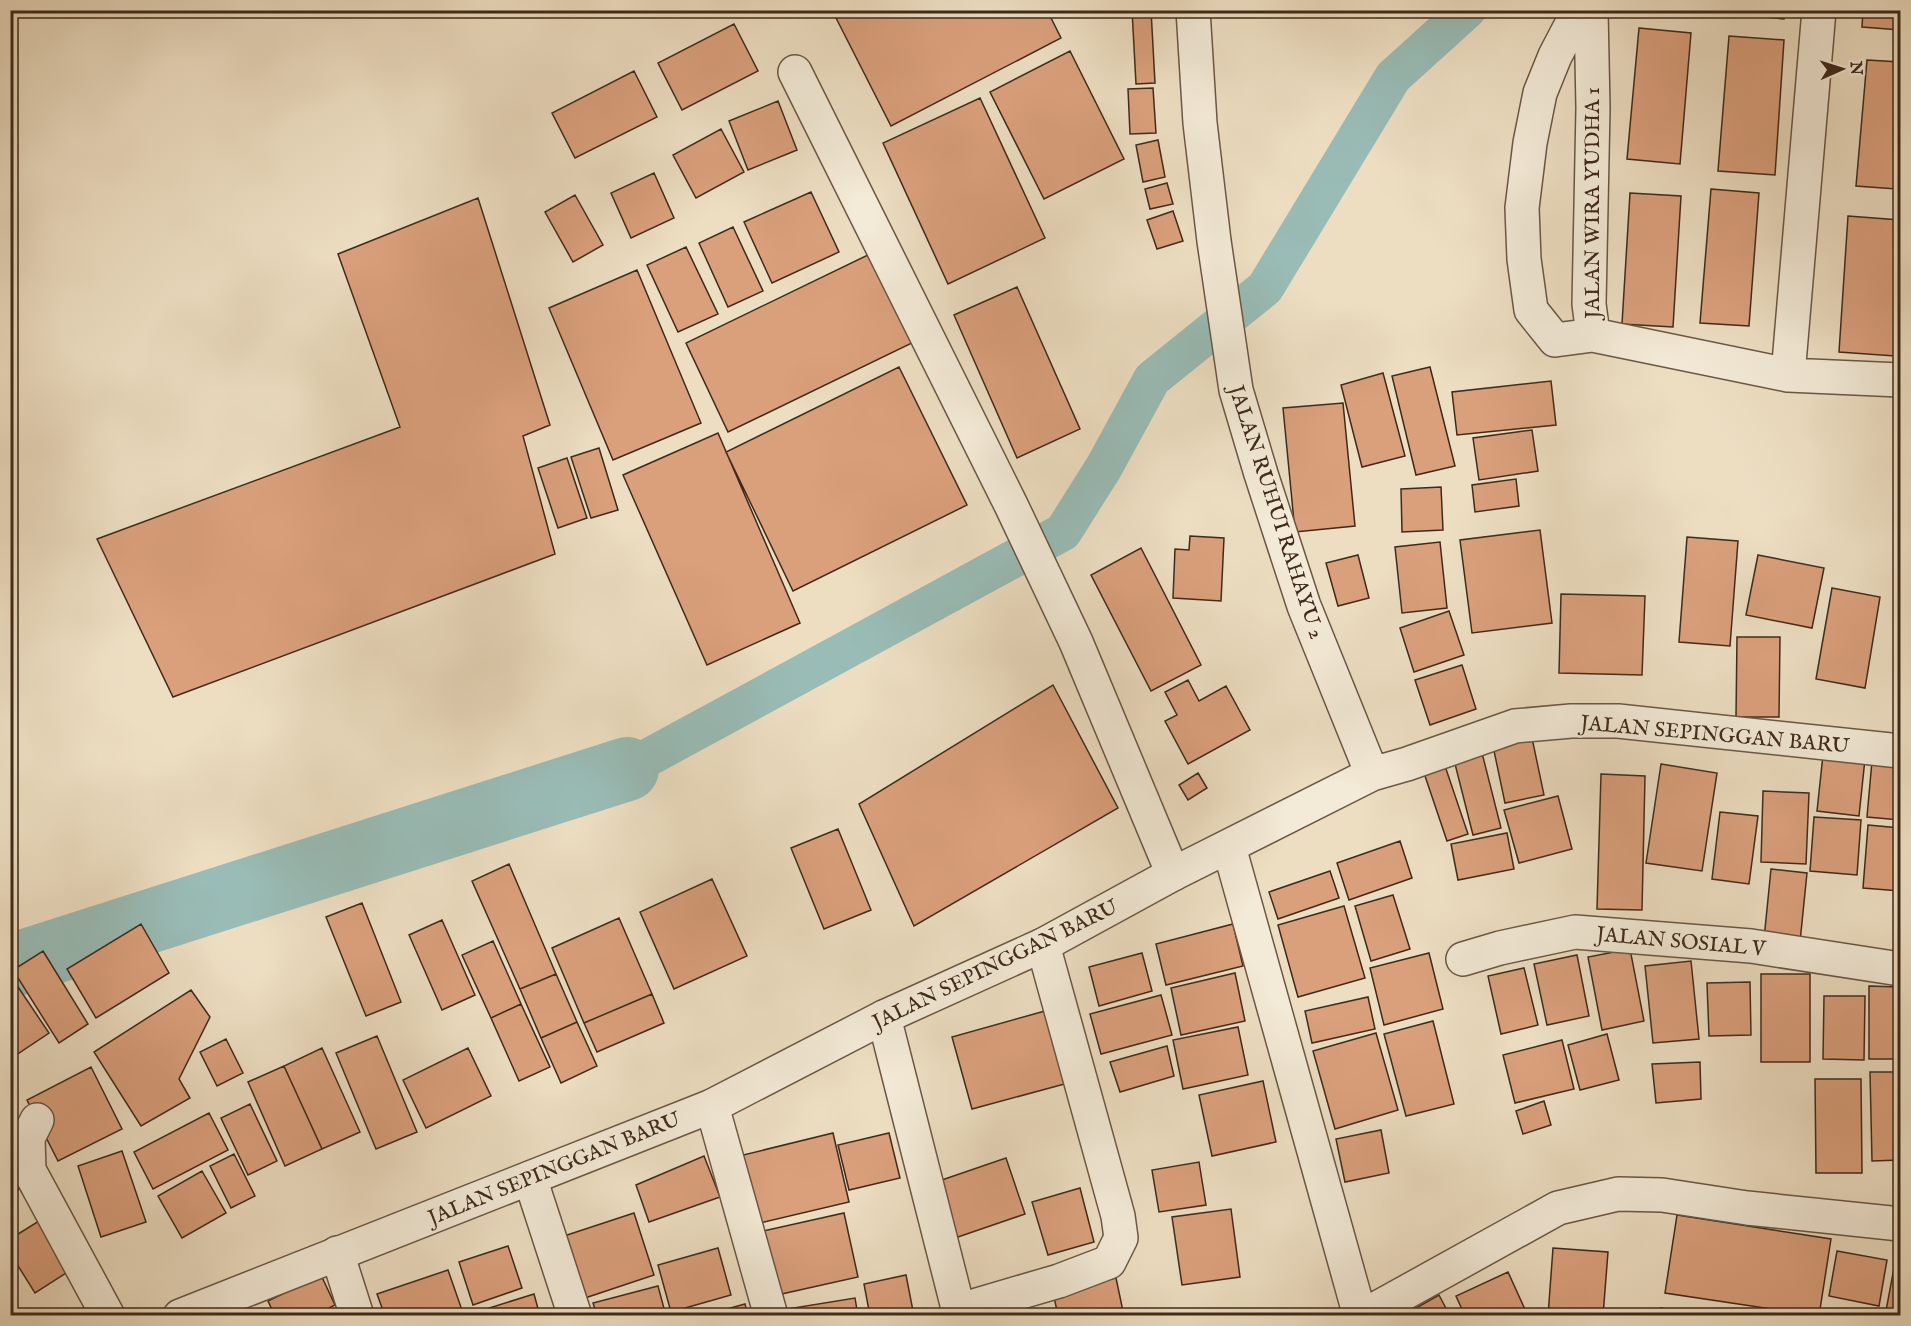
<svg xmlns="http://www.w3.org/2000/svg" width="1911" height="1326" viewBox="0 0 1911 1326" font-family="'IM FELL English',serif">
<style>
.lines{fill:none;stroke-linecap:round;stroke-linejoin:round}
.canal{stroke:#99bcb6;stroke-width:38}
.river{stroke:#99bcb6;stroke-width:64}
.building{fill:#daa07c;stroke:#3f2a1a;stroke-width:1.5}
.minor-casing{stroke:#6a5744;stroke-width:36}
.tertiary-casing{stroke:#6a5744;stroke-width:36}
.minor{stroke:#f3ead7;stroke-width:33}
.tertiary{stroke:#f3ead7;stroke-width:33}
.labels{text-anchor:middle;stroke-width:4.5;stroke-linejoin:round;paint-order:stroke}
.street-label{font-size:21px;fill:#3f2a1a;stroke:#f3ead7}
</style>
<rect width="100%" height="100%" fill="#eddec2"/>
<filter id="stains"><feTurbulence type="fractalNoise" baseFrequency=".00333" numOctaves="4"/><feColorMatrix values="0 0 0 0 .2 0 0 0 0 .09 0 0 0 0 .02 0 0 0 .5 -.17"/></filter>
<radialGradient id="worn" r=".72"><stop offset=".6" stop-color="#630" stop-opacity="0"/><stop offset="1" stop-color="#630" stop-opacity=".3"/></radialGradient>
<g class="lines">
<path class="canal" d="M627,769l436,-237 41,-65 48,-88 113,-91 128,-211 74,-67"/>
<path class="river" d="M10,966l617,-197"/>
</g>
<path class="building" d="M832,10h215l14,28 -170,88z
M1132,10h19l4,73 -19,1z
M1726,10h59l-1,9 -58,-6z
M1863,10h37v20l-38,-3z
M734,24l24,47 -76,39 -24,-47z
M1639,28l52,5 -11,131 -53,-5z
M1729,36l55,4 -9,135 -57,-4z
M1070,51l54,108 -80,40 -54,-107z
M1867,60l33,2v78l-4,49 -40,-3z
M634,71l23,46 -82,41 -23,-45z
M1153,88l3,45 -26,1 -2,-45z
M980,98l65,140 -97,46 -65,-141z
M778,101l19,49 -49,20 -19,-49z
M721,129l23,43 -48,26 -23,-43z
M1158,140l7,37 -22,5 -7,-37z
M654,173l20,45 -43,20 -20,-45z
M1167,183l6,21 -23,5 -5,-20z
M1711,189l48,4 -10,133 -49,-3z
M811,192l28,60 -67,31 -28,-61z
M1630,193l51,3 -8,131 -51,-3z
M575,195l28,50 -30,17 -28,-50z
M478,198l72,227 -27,11 32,118 -382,143 -76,-158 303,-112 -62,-173z
M1173,211l10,30 -26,8 -10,-29z
M1848,216l52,4v58l-5,78 -56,-4z
M733,227l30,64 -35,16 -29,-64z
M686,247l32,67 -40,18 -31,-67z
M872,253l42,89 -186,90 -42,-89z
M637,270l64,153 -88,37 -64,-152z
M1017,287l63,142 -63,29 -63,-143z
M899,367l68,138 -174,86 -67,-139z
M1430,367l25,99 -39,9 -24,-99z
M1383,373l22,83 -43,11 -21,-82z
M1551,381l5,44 -99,10 -5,-43z
M1343,403l12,123 -60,6 -12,-124z
M1532,430l6,41 -59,9 -6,-42z
M718,433l82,190 -93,42 -84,-190z
M599,448l19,62 -27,8 -20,-61z
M567,458l20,60 -29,10 -20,-60z
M1516,479l3,27 -44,6 -3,-27z
M1441,487l2,43 -41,2 -1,-43z
M1540,530l12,93 -80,10 -12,-93z
M1190,536l34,2 -3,63 -48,-3 2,-49 14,1z
M1687,537l51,4 -8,105 -51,-4z
M1440,542l7,66 -45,5 -7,-66z
M1141,548l60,117 -50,26 -60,-116z
M1358,555l11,43 -31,8 -12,-43z
M1758,555l66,13 -12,60 -66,-13z
M1832,588l48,9 -15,91 -49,-9z
M1561,594l84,2 -3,79 -83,-2z
M1449,611l15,44 -50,17 -14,-44z
M1737,637h43l-1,80h-43z
M1462,665l14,44 -46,16 -15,-45z
M1188,680l11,21 27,-15 24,44 -62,34 -23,-43 12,-6 -12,-23z
M1053,685l65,123 -204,118 -55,-122z
M1532,738l12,57 -39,8 -12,-57z
M1481,749l20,79 -28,7 -20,-79z
M1823,755l42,4 -6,57 -42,-5z
M1872,761l28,3v56l-33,-3z
M1661,764l56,9 -15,98 -56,-8z
M1445,766l23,68 -21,7 -23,-68z
M1198,773l9,15 -19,12 -9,-15z
M1601,774l44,2 -3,134 -45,-1z
M1763,791l46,2 -3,71 -45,-2z
M1558,796l14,53 -53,14 -15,-53z
M1720,812l38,4 -9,68 -37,-5z
M1814,817l47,3 -4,55 -47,-4z
M1868,825l32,3v63l-37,-3z
M838,829l33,81 -47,19 -33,-81z
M1507,833l7,36 -56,11 -7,-36z
M1400,841l12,37 -63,22 -12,-37z
M509,864l47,110 -36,15 -48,-108z
M1771,869l36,4 -7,69 -36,-3z
M1330,871l9,27 -61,21 -9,-27z
M712,879l35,77 -73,33 -34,-77z
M1393,895l17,54 -39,12 -16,-55z
M362,903l39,99 -35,14 -40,-99z
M1344,906l21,72 -67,19 -20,-72z
M619,918l33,76 -68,29 -32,-75z
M442,920l33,75 -33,15 -33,-75z
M141,924l28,49 -73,45 -29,-49z
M1233,924l10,42 -77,19 -10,-41z
M493,941l28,63 -30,14 -29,-63z
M1630,949l14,72 -42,9 -14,-73z
M43,951l45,73 -29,19 -46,-73z
M1142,953l10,38 -53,15 -10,-39z
M1429,953l14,56 -59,16 -14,-57z
M1577,955l12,61 -42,9 -13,-61z
M1691,961l8,78 -46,4 -8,-77z
M1524,968l14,57 -37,9 -13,-58z
M1235,973l10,48 -64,14 -10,-47z
M556,974l21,48 -36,16 -21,-49z
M1761,974h49v88h-49z
M10,975l39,58 -39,26z
M1750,982l1,53 -42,1 -2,-53z
M1869,986l30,1 1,59h-6v13h-25z
M191,990l19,27 -31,62 11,19 -49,28 -47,-74z
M652,994l12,29 -67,29 -13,-29z
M1161,995l11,40 -71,19 -11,-40z
M1824,996h41l-1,64 -41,-1z
M1368,997l7,32 -63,14 -7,-32z
M521,1004l29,63 -31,14 -28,-63z
M1052,1009l20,73 -100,27 -20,-72z
M1433,1021l21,83 -48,12 -22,-82z
M577,1022l20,44 -36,17 -20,-45z
M1238,1027l10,48 -65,14 -10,-49z
M1376,1033l22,77 -63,19 -22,-78z
M1607,1034l12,46 -39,10 -12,-45z
M377,1036l40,96 -41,17 -40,-96z
M226,1039l17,34 -26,13 -17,-34z
M1562,1040l12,49 -59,14 -12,-48z
M1167,1046l7,30 -54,16 -10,-30z
M322,1048l38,84 -38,17 -38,-83z
M468,1048l23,48 -65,32 -23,-48z
M1700,1062l1,37 -45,4 -4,-39z
M284,1066l38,83 -37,17 -37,-84z
M91,1067l31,62 -64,32 -31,-61z
M1870,1072h30v88l-28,1z
M1815,1079h46l1,94h-46z
M1263,1081l13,61 -64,14 -13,-61z
M1544,1101l7,24 -28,9 -7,-23z
M250,1104l27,57 -29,14 -27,-57z
M209,1113l19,37 -75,39 -19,-37z
M1381,1130l8,43 -44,9 -9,-43z
M833,1133l16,69 -98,23 -16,-68z
M889,1133l11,45 -51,12 -11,-45z
M122,1151l24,71 -45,15 -23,-71z
M234,1154l21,42 -24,12 -21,-42z
M704,1156l16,41 -71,25 -13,-37z
M10,1157l15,29 -15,8z
M1006,1158l19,56 -70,24 -19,-56z
M1199,1162l7,43 -47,7 -7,-42z
M202,1171l24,42 -44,25 -24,-42z
M1080,1188l14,54 -46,13 -16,-53z
M1231,1209l9,68 -58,8 -10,-68z
M634,1213l20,62 -72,24 -21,-62z
M844,1213l14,64 -81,18 -14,-64z
M1677,1215l154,24 -12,77 -154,-23z
M47,1216l30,50 -42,27 -25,-40v-14z
M508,1246l14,42 -49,17 -14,-43z
M718,1248l13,47 -60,17 -13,-47z
M1553,1248l55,4 -5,64h-55z
M1837,1251l50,9 -8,46 -50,-10z
M1894,1268l6,2v46h-15z
M448,1270l16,46h-79l-8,-22z
M1508,1272l20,44h-63l-9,-20z
M321,1275l14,30 -21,11h-39l-7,-15z
M906,1275l8,41h-44l-6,-32z
M1116,1278l8,38h-66l-5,-24z
M658,1286l8,30h-69l-4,-13z
M534,1294l6,22h-55l-2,-6z
M1439,1295l11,21h-48z
M855,1298l3,18h-70l-1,-7z
M745,1304l3,12h-46z
M1660,1308l52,7v1h-54z"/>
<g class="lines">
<defs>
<path id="minor" d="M1579,10l-24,46 -15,37 -10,50 -8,65 2,51 7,51 24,30 38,-5
M1591,10l2,98 -4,196 4,31 195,40 112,5
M795,72l216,433 65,137 97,232
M1788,375l31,-365
M1229,847l131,469
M1463,959l37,-11 75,-16 176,14 149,23
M884,1017l76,299
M712,1106l59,210
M37,1120l-9,18 1,32 79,146
M530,1178l45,138
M337,1253l20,63
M961,1316l16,-11 82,-24 50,-19 12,-24 -3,-22 -75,-271
M1363,1316l195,-108 60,-14 44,1 85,13 153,16"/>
<path id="tertiary" d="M1193,10l7,113 14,118 22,149 25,84 43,132 68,168
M180,1316l532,-210 172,-89 159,-72 130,-71 199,-100 35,-10 108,-38 56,-5h47l282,30"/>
</defs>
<use href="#minor" class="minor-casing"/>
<use href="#tertiary" class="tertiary-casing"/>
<use href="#minor" class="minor"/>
<use href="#tertiary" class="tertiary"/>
</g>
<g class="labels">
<g class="street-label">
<text transform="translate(1592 203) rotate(-90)" y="7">JALAN WIRA YUDHA 1</text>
<text transform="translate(1277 512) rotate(72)" y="7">JALAN RUHUI RAHAYU 2</text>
<text transform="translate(1715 734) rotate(5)" y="7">JALAN SEPINGGAN BARU</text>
<text transform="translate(1681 941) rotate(5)" y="7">JALAN SOSIAL V</text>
<text transform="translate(995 964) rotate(-26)" y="7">JALAN SEPINGGAN BARU</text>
<text transform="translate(554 1168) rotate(-22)" y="7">JALAN SEPINGGAN BARU</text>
</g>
</g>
<rect width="1911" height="1326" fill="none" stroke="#eddec2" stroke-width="36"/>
<rect x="12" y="12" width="1887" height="1302" fill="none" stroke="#3f2a1a" stroke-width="3"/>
<rect x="18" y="18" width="1875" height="1290" fill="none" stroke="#3f2a1a" stroke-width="1.5"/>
<g transform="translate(1842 69) rotate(87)" stroke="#f3ead7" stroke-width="4.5" paint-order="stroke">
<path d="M0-4.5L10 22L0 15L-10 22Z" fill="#3f2a1a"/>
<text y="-9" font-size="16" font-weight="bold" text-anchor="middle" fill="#3f2a1a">N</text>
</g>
<rect width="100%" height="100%" filter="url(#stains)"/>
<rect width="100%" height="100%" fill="url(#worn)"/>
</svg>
